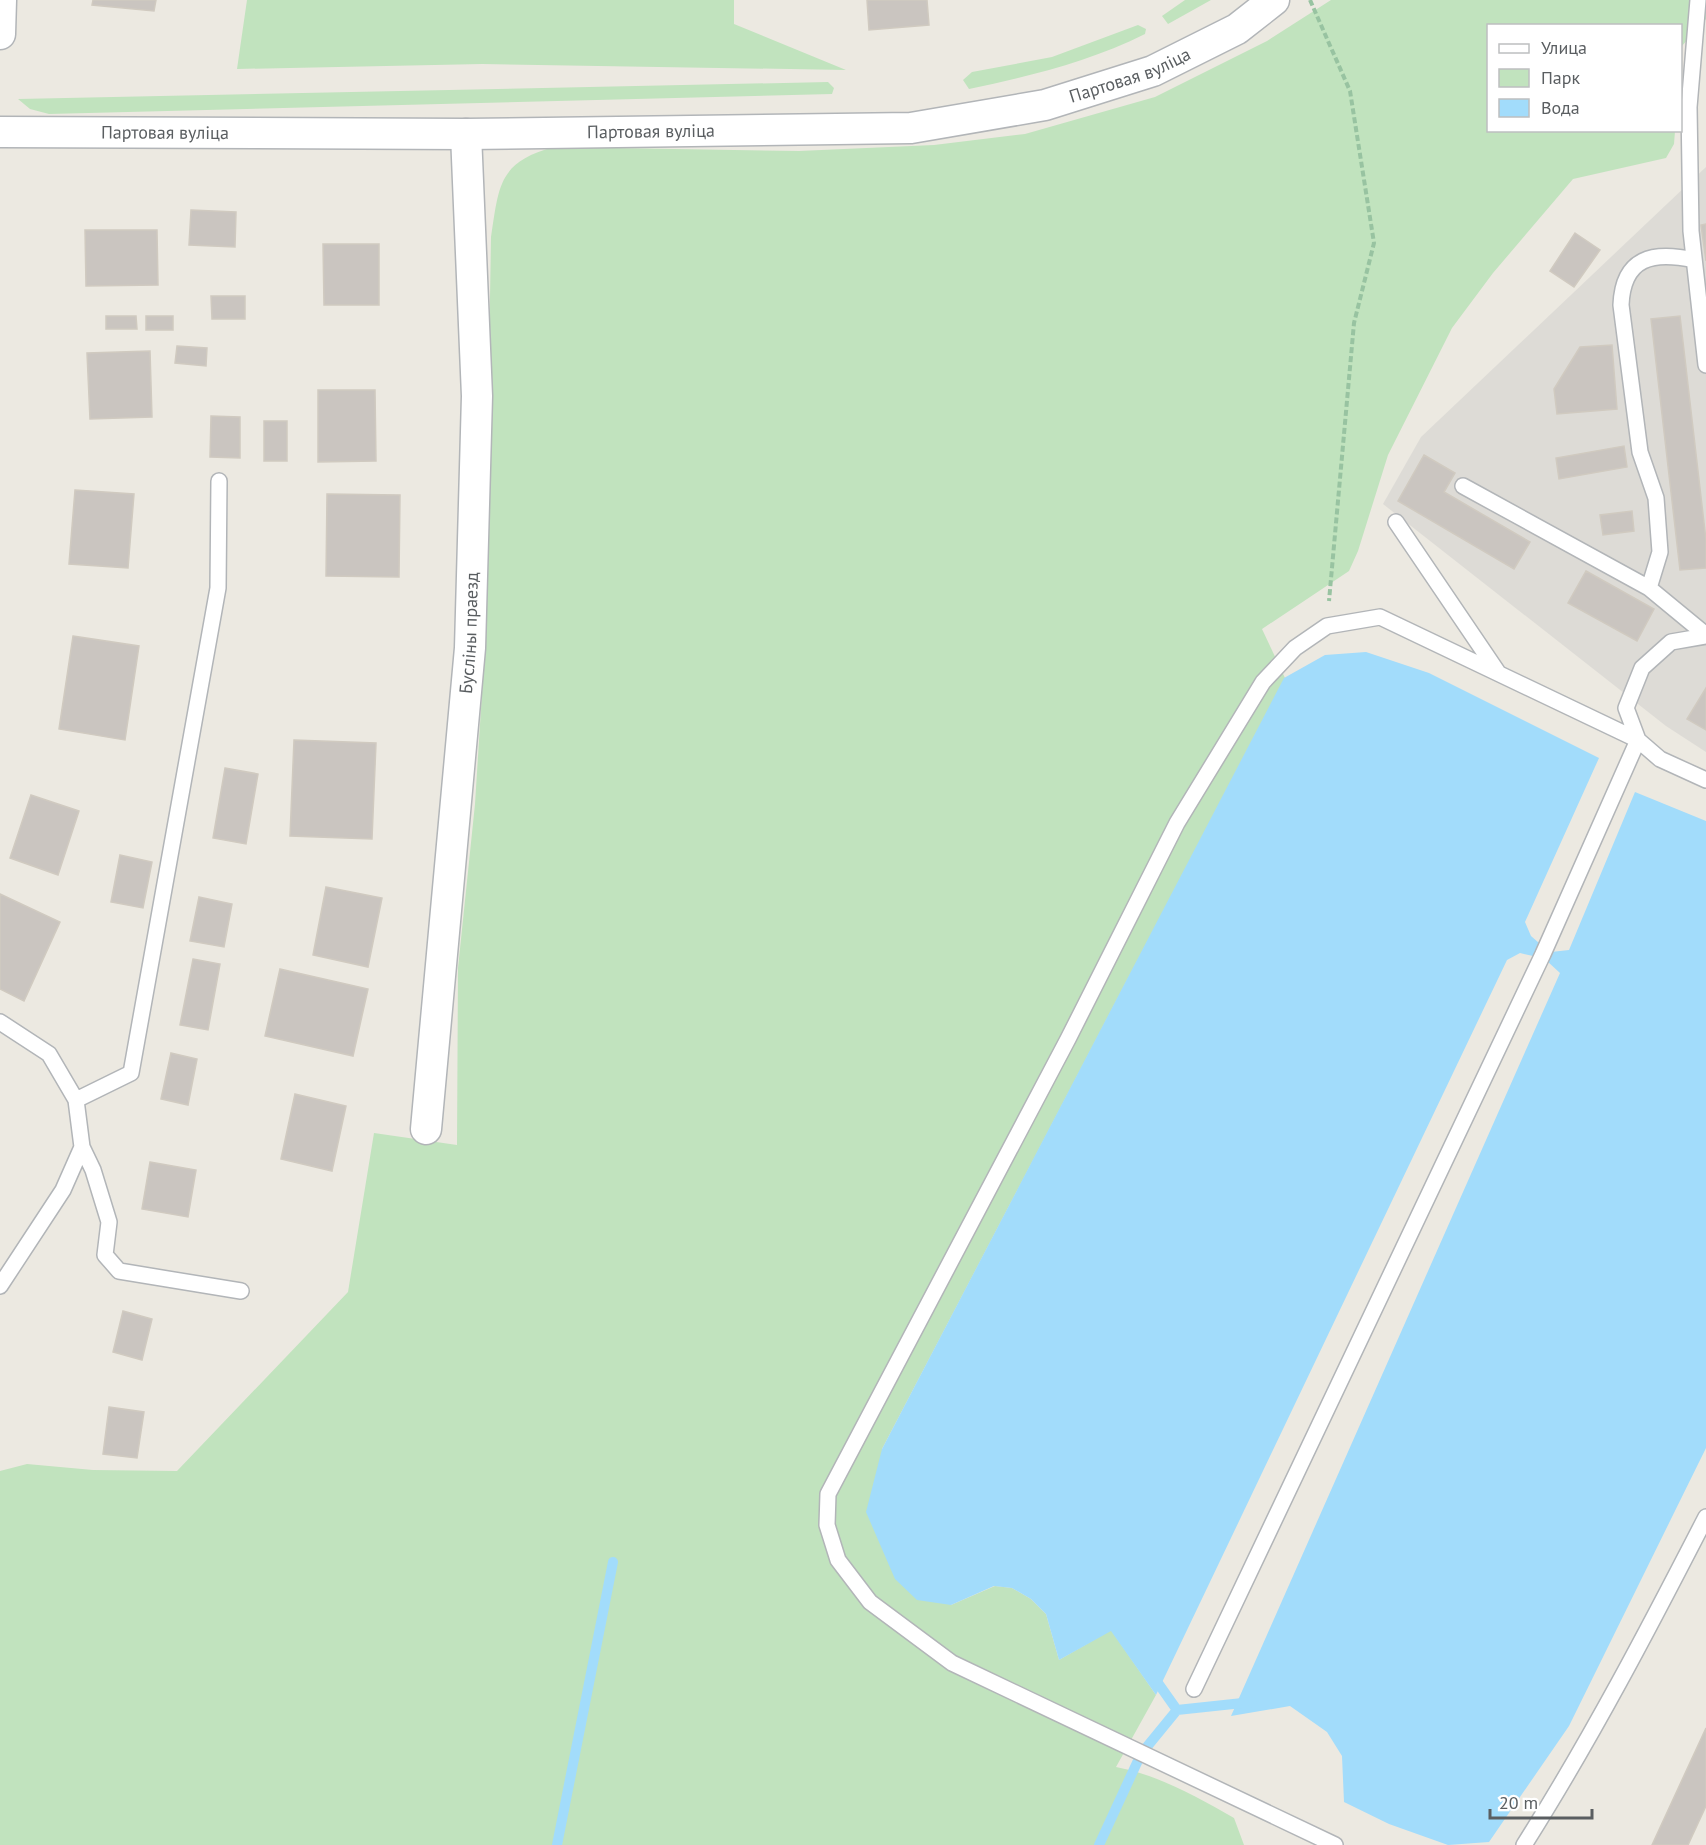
<svg xmlns="http://www.w3.org/2000/svg" width="1706" height="1845" viewBox="0 0 1706 1845" font-family="'PT Sans',sans-serif">
<style>
.industrial{fill:#dddbd6}
.green{fill:#c1e3be}
.water{fill:#a2dcfb}
.lines{fill:none;stroke-linecap:round;stroke-linejoin:round}
.stream{stroke:#a2dcfb;stroke-width:10}
.building{fill:#cac5c0;stroke:#d0cac0;stroke-width:1.5}
.service-casing{stroke:#b2b5b8;stroke-width:18}
.minor-casing{stroke:#b2b5b8;stroke-width:33}
.path{stroke:#98c3a1;stroke-width:4;stroke-dasharray:6 3;stroke-linecap:butt}
.service{stroke:#fff;stroke-width:15}
.minor{stroke:#fff;stroke-width:30}
.labels{text-anchor:middle;stroke-width:5;stroke-linejoin:round;paint-order:stroke}
.street-label{font-size:18px;fill:#5a5e61;stroke:#fff}
</style>
<rect width="100%" height="100%" fill="#ece9e1"/>
<path class="industrial" d="M1706,167v585l-40,-26 -283,-222 38,-67z"/>
<path class="green" d="M247,0h487v24l112,46 -364,-6 -245,5z
M1185,0h26l-43,24 -6,-8z
M1331,0h375v19l-25,28 -1,-21h-192v104l187,1 -1,13 -8,14 -93,21 -80,94 -41,55 -64,127 -30,96 -9,20 -87,58 23,49 -403,771 69,156 44,-19 17,2 19,11 15,15 13,46 52,-30 45,65 -40,72c43,8 81,30 118,51l10,27h-1244v-374l27,-7 66,6 84,1 171,-179 26,-159 83,12 1,-177 17,-164 9,-143 7,-424c8,-51 7,-75 63,-90l245,4 135,-6 91,-11 130,-37 112,-56z
M1138,25l8,4 -1,5c-56,28 -115,42 -176,55l-6,-9 9,-8 80,-15z
M828,82l6,6 -2,6 -783,20 -19,-5 -12,-10z"/>
<path class="water" d="M1366,652l63,21 170,85 -74,164 6,14 8,7 -6,13 -13,-3 -13,7 -351,735 -45,-64 -52,29 -13,-46 -15,-15 -19,-11 -18,-2 -43,19 -34,-5 -22,-21 -29,-67 16,-63 402,-771 41,-23z
M1635,792l71,29v627l-137,278 -80,116 -41,3 -59,-21 -45,-22 -2,-46 -15,-24 -37,-26 -59,10 329,-743 -13,-12 4,-9 18,-2z"/>
<g class="lines">
<path class="stream" d="M1153,1676l24,34
M557,1845l56,-283
M1099,1845l42,-91 36,-44 75,-8"/>
</g>
<path class="building" d="M93,0h63l-2,11 -62,-6z
M867,0h60l2,25 -60,5z
M191,210l45,2 -1,35 -46,-2z
M1706,224v37l-5,-36z
M85,230h72l1,55 -72,1z
M1575,233l25,17 -26,37 -24,-16z
M323,244h56v61h-55z
M211,296h34v23h-33z
M106,316h30l1,13h-31z
M146,316h27v14h-27z
M1680,316l26,224v28l-26,2 -29,-251z
M1612,345l5,64 -60,5 -3,-25 26,-42z
M177,346l30,2 -1,18 -31,-3z
M150,351l2,66 -62,2 -3,-66z
M318,390h57l1,71 -58,1z
M211,416l29,1v41l-30,-1z
M264,421h23v40h-23z
M1624,446l3,21 -68,12 -3,-21z
M1424,455l31,18 -11,19 86,50 -16,27 -116,-68z
M75,490l59,4 -6,74 -59,-4z
M327,494l73,1 -1,82 -73,-1z
M1632,511l2,20 -31,4 -3,-20z
M1586,571l68,38 -17,32 -69,-38z
M73,636l66,10 -14,94 -66,-11z
M1706,688v42l-19,-11z
M294,740l82,3 -4,96 -82,-3z
M225,768l33,6 -12,70 -33,-6z
M31,795l48,16 -21,64 -48,-17z
M120,855l32,7 -9,46 -32,-6z
M326,887l56,11 -14,69 -55,-12z
M0,894l60,28 -36,79 -24,-12z
M199,897l33,7 -8,43 -34,-6z
M193,959l27,5 -12,66 -28,-5z
M280,969l88,20 -15,67 -88,-20z
M171,1053l26,6 -9,46 -27,-6z
M295,1094l51,12 -14,65 -51,-12z
M150,1162l46,8 -8,47 -46,-8z
M123,1311l29,8 -10,41 -29,-8z
M109,1407l35,5 -7,46 -34,-4z
M1706,1728v78l-18,39h-36z"/>
<g class="lines">
<defs>
<path id="service" d="M1698,0l-9,107 2,124 15,134
M1463,486l186,102 57,47
M1396,522l103,152
M1649,588l11,-36 -4,-54 -16,-46 -19,-147c2,-48 32,-54 73,-45
M1706,636l-35,6 -29,26 -16,40 12,32 22,19 46,21
M0,1022l49,32 27,46 6,47 -19,43 -63,96
M76,1100l55,-27 87,-485 1,-107
M82,1147l11,23 16,52 -4,33 14,16 122,20
M1194,1689l349,-735 95,-214 -258,-123 -53,9 -32,22 -32,34 -86,141 -109,216 -240,455 -1,31 11,35 32,42 82,61 383,182
M1524,1845c67,-106 125,-217 182,-328"/>
<g id="minor">
<path d="M0,34l1,-34"/>
<path id="s1" d="M0,132l466,2 445,-6 134,-23 108,-34 84,-42 37,-29"/>
<path id="s2" d="M426,1129l44,-481 7,-252 -11,-262"/>
</g>
</defs>
<use href="#service" class="service-casing"/>
<use href="#minor" class="minor-casing"/>
<path class="path" d="M1310,0l40,91 24,152 -20,80 -25,278"/>
<use href="#service" class="service"/>
<use href="#minor" class="minor"/>
</g>
<g class="labels">
<g class="street-label">
<text dy="6" stroke="none"><textPath href="#s1" startOffset="1137">Партовая вуліца</textPath></text>
<text dy="6" stroke="none"><textPath href="#s1" startOffset="651">Партовая вуліца</textPath></text>
<text dy="6" stroke="none"><textPath href="#s1" startOffset="165">Партовая вуліца</textPath></text>
<text dy="6" stroke="none"><textPath href="#s2" startOffset="498">Бусліны праезд</textPath></text>
</g>
</g>
<rect x="1487" y="24" width="195" height="108" fill="#ffffff" stroke="#bdbfc0" stroke-width="1.5"/>
<rect x="1499" y="44" width="30" height="9" fill="#ffffff" stroke="#bdbfc0" stroke-width="1.5"/>
<text x="1541" y="54" font-size="18" fill="#5a5e61">Улица</text>
<rect x="1499" y="69" width="30" height="18" fill="#c1e3be" stroke="#bdbfc0" stroke-width="1.5"/>
<text x="1541" y="84" font-size="18" fill="#5a5e61">Парк</text>
<rect x="1499" y="99" width="30" height="18" fill="#a2dcfb" stroke="#bdbfc0" stroke-width="1.5"/>
<text x="1541" y="114" font-size="18" fill="#5a5e61">Вода</text>
<path d="M1490 1809v9h102v-9" fill="none" stroke="#5a5e61" stroke-width="3"/>
<text x="1499" y="1809" font-size="18" fill="#5a5e61" stroke="#ffffff" stroke-width="4.5" paint-order="stroke">20 m</text>
</svg>
